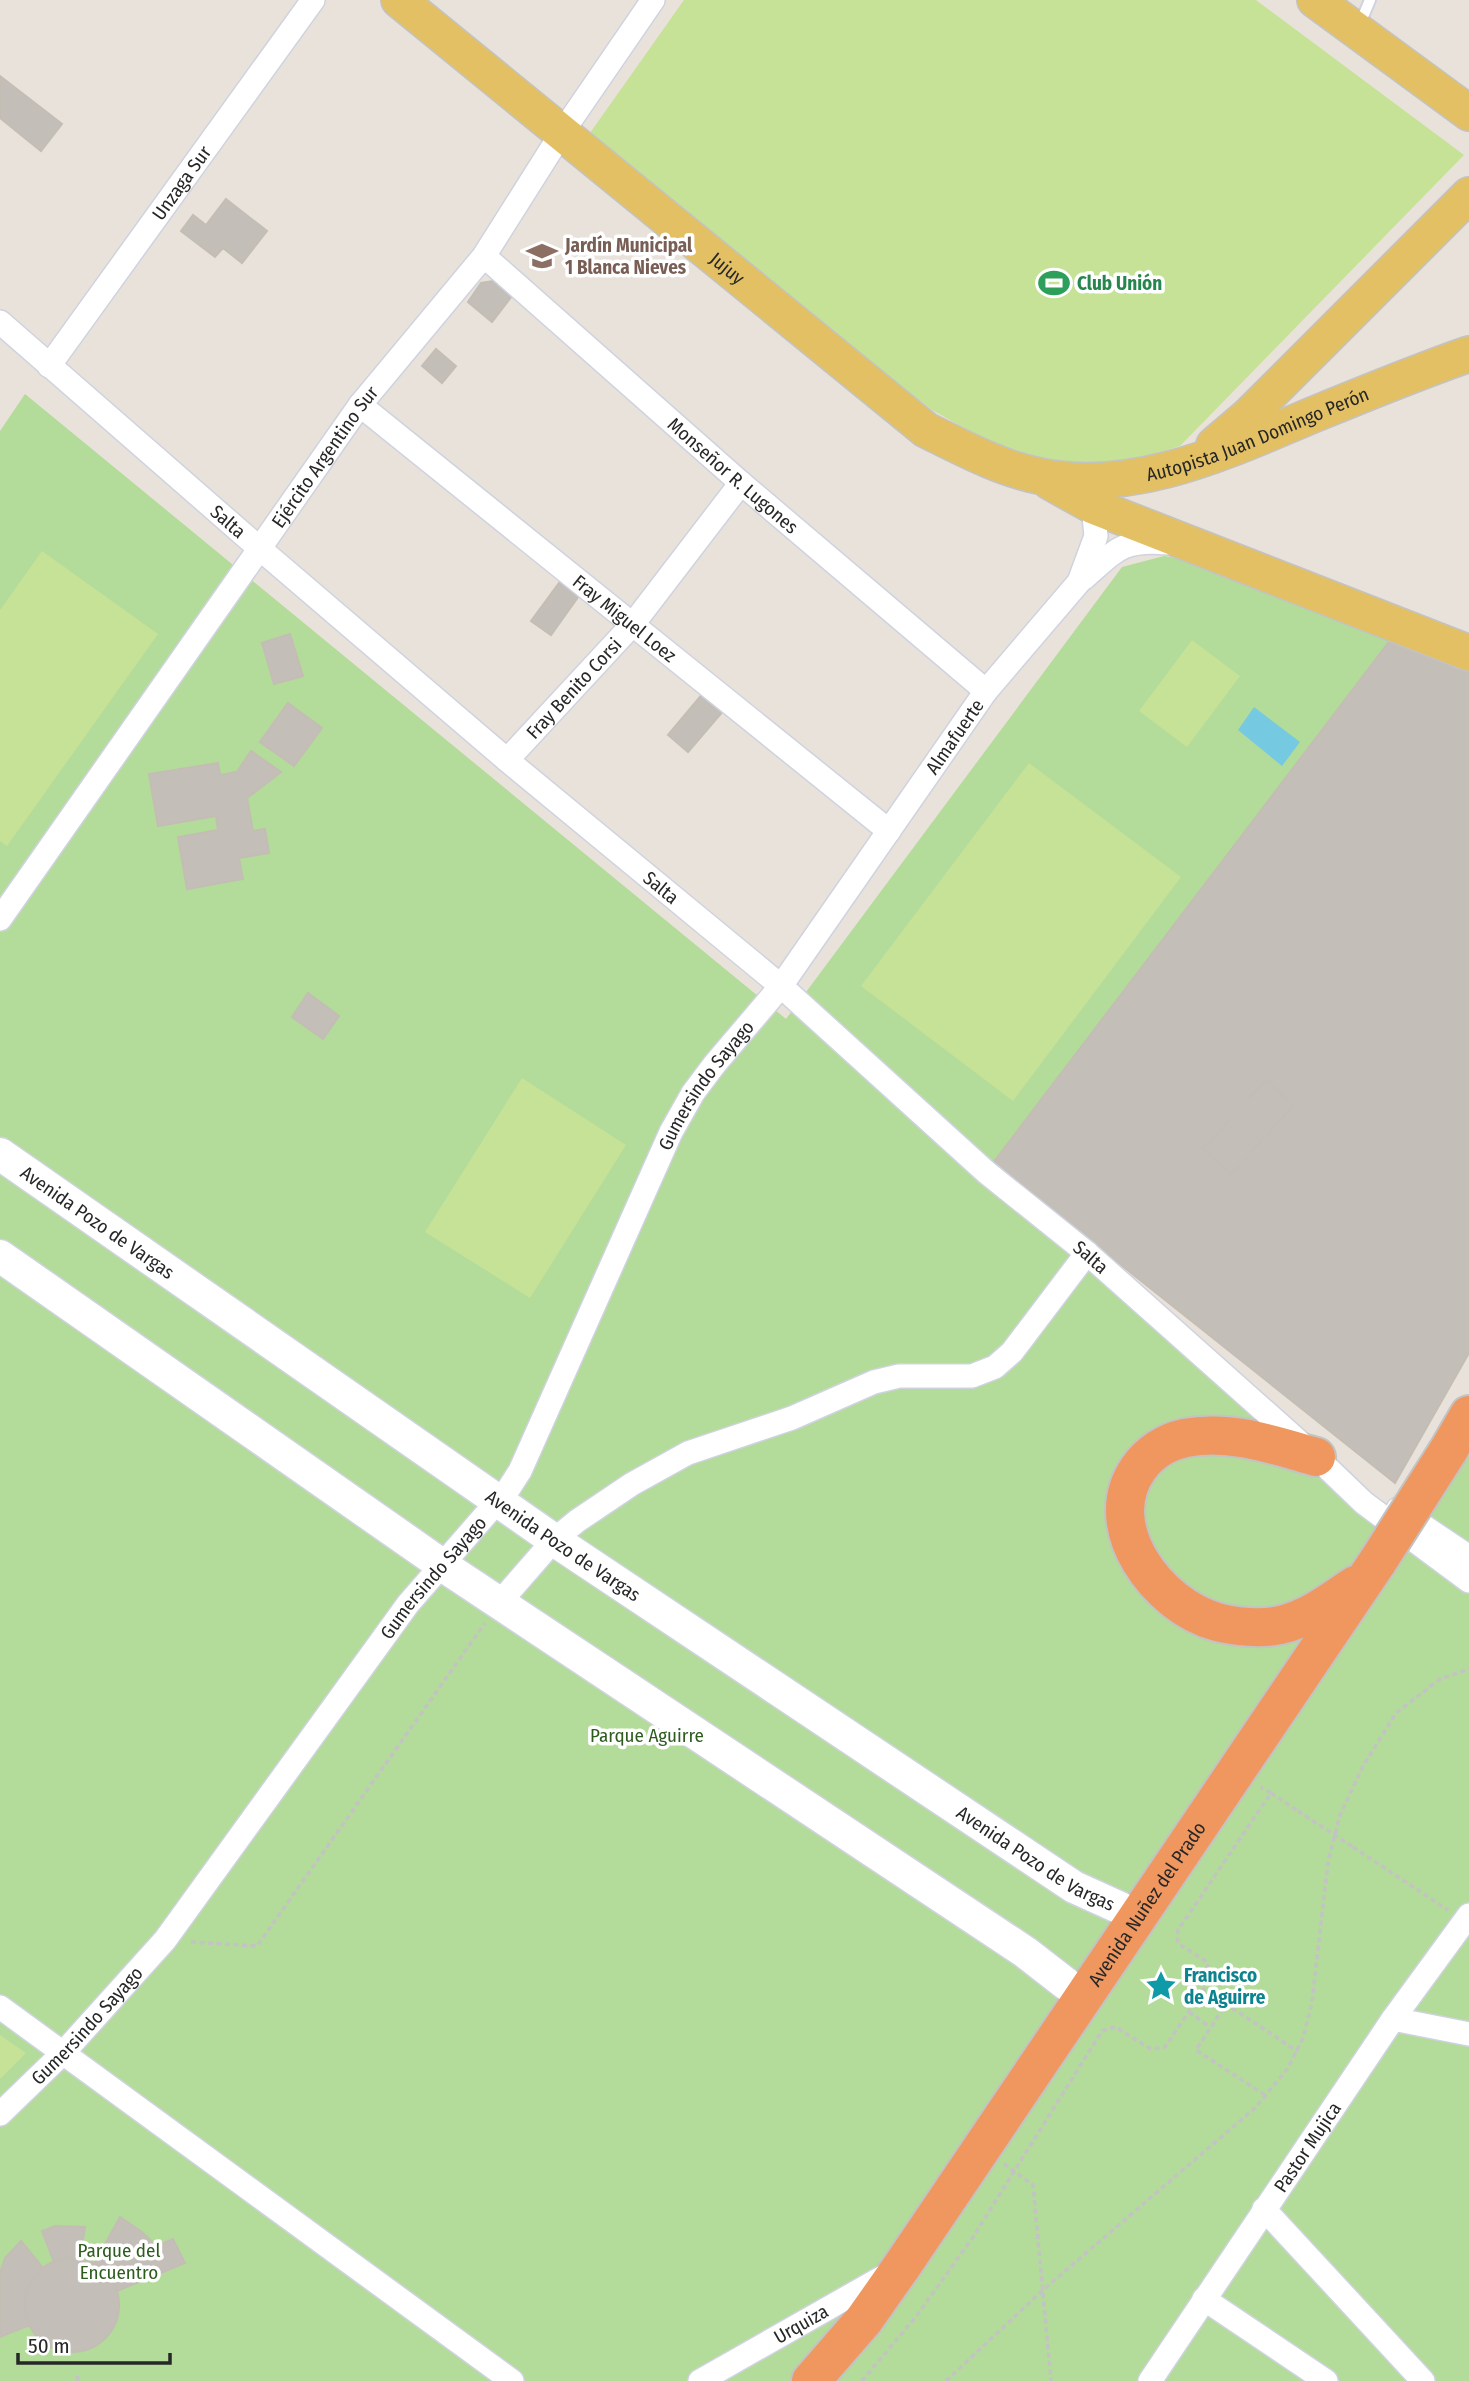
<svg xmlns="http://www.w3.org/2000/svg" width="1469" height="2381" viewBox="0 0 1469 2381" font-family="'Fira Sans Condensed',sans-serif">
<style>
.green{fill:#b3db9a}
.pitch{fill:#c5e297}
.water{fill:#75cae2}
.building{fill:#c4beb9;stroke:#c3bdb4;stroke-width:2}
.lines{fill:none;stroke-linecap:round;stroke-linejoin:round}
.lane-casing{stroke:#cfd3df;stroke-width:14}
.street-casing{stroke:#cfd3df;stroke-width:26}
.secondary-casing{stroke:#cfd3df;stroke-width:35}
.primary-casing{stroke:#c3c3c3;stroke-width:38}
.highway-casing{stroke:#c3c3c3;stroke-width:42}
.path{stroke:#c3c3c3;stroke-width:3.5;stroke-dasharray:5 3.5;stroke-linecap:butt}
.lane{stroke:#fff;stroke-width:10}
.street{stroke:#fff;stroke-width:23}
.secondary{stroke:#fff;stroke-width:32}
.primary{stroke:#e3c064;stroke-width:35}
.highway{stroke:#ef975e;stroke-width:38}
.highway-bridge-casing{stroke:#c3c3c3;stroke-width:42;stroke-linecap:butt}
.path-bridge{stroke:#c3c3c3;stroke-width:3.5;stroke-dasharray:5 3.5;stroke-linecap:butt}
.highway-bridge{stroke:#ef975e;stroke-width:38}
.labels{text-anchor:middle;stroke-width:7;stroke-linejoin:round;paint-order:stroke}
.street-label{font-size:19px;fill:#272727;stroke:#fff}
.education-label{font-size:19px;font-weight:bold;fill:#785e54;stroke:#fff;text-anchor:start}
.leisure-label{font-size:19px;font-weight:bold;fill:#27864d;stroke:#fff;text-anchor:start}
.park-label{font-size:19px;fill:#2e5c1f;stroke:#fff}
.culture-label{font-size:19px;font-weight:bold;fill:#0d838f;stroke:#fff;text-anchor:start}
</style>
<rect width="100%" height="100%" fill="#e9e2da"/>
<path class="green" d="M25,394l761,625 336,-452 42,-11 46,8 185,70 -409,538 423,381 60,-107v935h-1469v-1950z"/>
<path class="pitch" d="M684,0h572l208,155 -284,291 -70,22 -88,-8 -90,-50 -347,-270z
M42,551l116,83 -151,212 -7,-5v-231z
M1192,640l48,36 -53,71 -48,-36z
M1029,763l152,114 -168,224 -152,-115z
M522,1078l104,67 -96,153 -105,-66z
M0,2035l26,18 -26,26z"/>
<path class="water" d="M1254,707l46,35 -18,24 -44,-36z"/>
<path class="building" d="M0,76l62,48 -21,27 -41,-33z
M226,199l41,32 -25,32 -19,-15 -8,9 -34,-26 12,-16 13,10z
M493,281l19,15 -20,26 -24,-20 13,-19z
M436,349l20,17 -14,17 -20,-17z
M562,579l19,14 -30,42 -20,-14z
M290,634l13,42 -29,8 -12,-41z
M1395,634l74,29v690l-74,130 -402,-320z
M704,692l20,18 -36,42 -20,-17z
M288,703l34,25 -28,38 -34,-24z
M251,751l30,21 -34,26 6,33 12,-2 4,24 -30,5 4,21 -56,10 -9,-52 40,-7 -2,-14 -58,10 -9,-52 69,-11 2,12 17,-3z
M308,993l31,23 -16,23 -31,-22z
M1267,1079l26,27 -62,68 -28,-25z
M120,2217l22,15 14,14 17,-7 12,24 -68,28 -5,-10 -9,-12 -9,-5z
M55,2226l30,1 -5,32h-21l-5,3 -12,-31z
M21,2241l22,27 -8,8 -8,14 -2,15 5,20 -30,12v-64l5,-15z
M25 2305a47 47 0 1 1 94 0a47 47 0 1 1-94 0Z"/>
<g class="lines">
<defs>
<path id="lane" d="M1359,26l11,-26"/>
<g id="street">
<path id="s1" d="M484,256l257,227 245,208"/>
<path id="s2" d="M0,322l259,226 248,212 274,226 205,186 101,81 229,204 48,46 105,78"/>
<path id="s3" d="M49,366l264,-366"/>
<path id="s4" d="M360,405l529,426"/>
<path d="M1084,578c32,-28 38,-39 83,-35"/>
<path id="s5" d="M507,760l126,-136 108,-141"/>
<path id="s6" d="M0,919l360,-514 124,-149 77,-122 92,-134"/>
<path d="M1398,1509l71,48"/>
<path d="M500,1602l54,-62 23,-19 55,-37 56,-31 104,-35 82,-36 25,-6h73l23,-9 17,-15 75,-99"/>
<path d="M0,2007l512,374"/>
<path d="M1393,2019l76,15"/>
<path id="s7" d="M0,2114l64,-62 101,-112 243,-336 101,-116 11,-17 151,-339 22,-39 21,-28 67,-79 205,-295 93,-109 17,-46 -3,-30 2,-12"/>
<path d="M1264,2209l159,172"/>
<path d="M1204,2299l122,82"/>
<path id="s8" d="M700,2381l190,-108"/>
<path id="s9" d="M1150,2381l243,-362 76,-104"/>
</g>
<g id="secondary">
<path id="s10" d="M0,1154l554,386 520,347 64,29"/>
<path d="M0,1256l442,309 583,387 58,45"/>
</g>
<g id="primary">
<path id="s11" d="M399,0l527,430c37,18 73,38 113,46 96,20 190,-26 276,-62 51,-21 102,-42 154,-60"/>
<path d="M1315,0l154,113"/>
<path d="M1214,445l34,-29 221,-221"/>
<path d="M1050,482l43,24 376,147"/>
</g>
<g id="highway">
<path d="M1448,1451l21,-36"/>
<path d="M1316,1457c-42,-12 -86,-28 -131,-19 -19,4 -36,15 -47,31 -40,58 20,137 79,153 18,5 45,7 63,3 28,-6 52,-24 75,-40"/>
<path id="s12" d="M811,2381l53,-61 38,-54 476,-705"/>
</g>
</defs>
<use href="#lane" class="lane-casing"/>
<use href="#street" class="street-casing"/>
<use href="#secondary" class="secondary-casing"/>
<use href="#primary" class="primary-casing"/>
<use href="#highway" class="highway-casing"/>
<path class="path" d="M1271,1793l27,18
M1353,1847l95,63
M191,1942l66,4 228,-323
M1189,2012l21,15
M1265,2095l-69,-45 30,-46 71,47
M1004,2164l29,21 18,196
M77,2376l1,5
M862,2381l56,-67 55,-77 129,-206 13,-4 36,22 14,-2 45,-67 -3,-18 -28,-18 -2,-5 1,-9 93,-137 -10,-6
M946,2381l97,-91 212,-182 33,-40 15,-30 9,-36 16,-140 12,-47 23,-49 33,-53 44,-34 29,-10"/>
<use href="#lane" class="lane"/>
<use href="#street" class="street"/>
<use href="#secondary" class="secondary"/>
<use href="#primary" class="primary"/>
<use href="#highway" class="highway"/>
<defs>
<path id="highway-bridge" d="M1378,1561l70,-110"/>
</defs>
<use href="#highway-bridge" class="highway-bridge-casing"/>
<path class="path-bridge" d="M1298,1811l55,36"/>
<use href="#highway-bridge" class="highway-bridge"/>
</g>
<defs>
<symbol id="school-bare" viewBox="-9 -9 18 18"><path d="M0-5L7-2L0 1L-7-2ZM-4 1L0 2.5L4 1V4Q0 6-4 4Z" fill="#8d6e63" stroke="#fff" stroke-width="2.5" paint-order="stroke"/></symbol>
<symbol id="stadium-bare" viewBox="-9 -9 18 18"><path d="M0-5a6.5 5 0 1 0 0 10a6.5 5 0 1 0 0-10ZM-3.5-1.8h7v3.6h-7Z" fill="#2e9e5b" stroke="#fff" stroke-width="2.5" paint-order="stroke"/></symbol>
<symbol id="sight-bare" viewBox="-9 -9 18 18"><path d="M0-6L1.8-2.2L6-1.7L2.9 1.2L3.7 5.4L0 3.3L-3.7 5.4L-2.9 1.2L-6-1.7L-1.8-2.2Z" fill="#0f9aa8" stroke="#fff" stroke-width="2.5" paint-order="stroke"/></symbol>
</defs>
<g fill-rule="evenodd">
<use href="#school-bare" x="520" y="234" width="44" height="44"/>
<use href="#stadium-bare" x="1032" y="261" width="44" height="44"/>
<use href="#sight-bare" x="1139" y="1964" width="44" height="44"/>
</g>
<g class="labels">
<g class="street-label">
<text dy="7" stroke="none"><textPath href="#s3" startOffset="226">Unzaga Sur</textPath></text>
<text dy="7" stroke="none"><textPath href="#s11" startOffset="424">Jujuy</textPath></text>
<text dy="7" stroke="none"><textPath href="#s11" startOffset="1029">Autopista Juan Domingo Perón</textPath></text>
<text dy="7" stroke="none"><textPath href="#s6" startOffset="565">Ejército Argentino Sur</textPath></text>
<text dy="7" stroke="none"><textPath href="#s1" startOffset="332">Monseñor R. Lugones</textPath></text>
<text dy="7" stroke="none"><textPath href="#s2" startOffset="303">Salta</textPath></text>
<text dy="7" stroke="none"><textPath href="#s4" startOffset="340">Fray Miguel Loez</textPath></text>
<text dy="7" stroke="none"><textPath href="#s5" startOffset="98">Fray Benito Corsi</textPath></text>
<text dy="7" stroke="none"><textPath href="#s7" startOffset="1687">Almafuerte</textPath></text>
<text dy="7" stroke="none"><textPath href="#s2" startOffset="870">Salta</textPath></text>
<text dy="7" stroke="none"><textPath href="#s7" startOffset="1258">Gumersindo Sayago</textPath></text>
<text dy="7" stroke="none"><textPath href="#s10" startOffset="119">Avenida Pozo de Vargas</textPath></text>
<text dy="7" stroke="none"><textPath href="#s2" startOffset="1437">Salta</textPath></text>
<text dy="7" stroke="none"><textPath href="#s10" startOffset="686">Avenida Pozo de Vargas</textPath></text>
<text dy="7" stroke="none"><textPath href="#s7" startOffset="691">Gumersindo Sayago</textPath></text>
<text dy="7" stroke="none"><textPath href="#s10" startOffset="1253">Avenida Pozo de Vargas</textPath></text>
<text dy="7" stroke="none"><textPath href="#s12" startOffset="584">Avenida Nuñez del Prado</textPath></text>
<text dy="7" stroke="none"><textPath href="#s7" startOffset="124">Gumersindo Sayago</textPath></text>
<text dy="7" stroke="none"><textPath href="#s9" startOffset="282">Pastor Mujica</textPath></text>
<text dy="7" stroke="none"><textPath href="#s8" startOffset="116">Urquiza</textPath></text>
</g>
<g class="education-label">
<text x="565" y="252">Jardín Municipal<tspan x="565" dy="22">1 Blanca Nieves</tspan></text>
</g>
<g class="leisure-label">
<text x="1077" y="290">Club Unión</text>
</g>
<g class="park-label">
<text x="647" y="1742">Parque Aguirre</text>
<text x="119" y="2257">Parque del<tspan x="119" dy="22">Encuentro</tspan></text>
</g>
<g class="culture-label">
<text x="1184" y="1982">Francisco<tspan x="1184" dy="22">de Aguirre</tspan></text>
</g>
</g>
<path d="M18 2353v10h152v-10" fill="none" stroke="#272727" stroke-width="3.5"/>
<text x="28" y="2353" font-size="21" fill="#272727" stroke="#ffffff" stroke-width="5" paint-order="stroke">50 m</text>
</svg>
